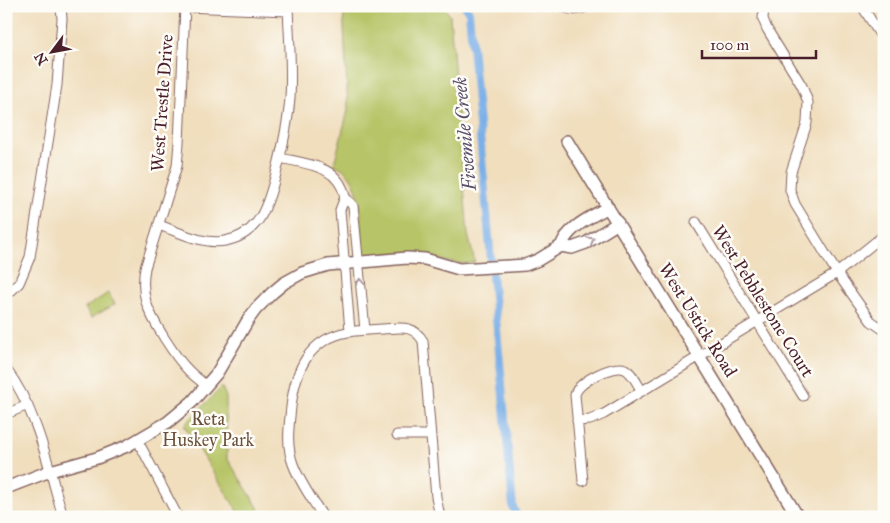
<svg xmlns="http://www.w3.org/2000/svg" width="890" height="523" viewBox="0 0 890 523" font-family="'IM FELL Great Primer',serif">
<style>
.green{fill:#b7c567;stroke:#807249}
.lines{fill:none;stroke-linecap:round;stroke-linejoin:round}
.canal{stroke:#7aafe7;stroke-width:8}
.street-casing{stroke:#84625e;stroke-width:11}
.secondary-casing{stroke:#84625e;stroke-width:14}
.street{stroke:#fff;stroke-width:9}
.secondary{stroke:#fff;stroke-width:11}
.oneway{stroke:#ae9aa0}
.labels{text-anchor:middle;stroke-width:5;stroke-linejoin:round;paint-order:stroke}
.street-label{font-size:18px;fill:#4a1f2b;stroke:#fdfcf7}
.park-label{font-size:18px;fill:#6b513d;stroke:#fdfcf7}
.water-label{font-size:19px;font-style:italic;fill:#5b516d;stroke:#fdfcf7}
</style>
<rect width="100%" height="100%" fill="#fdfcf7"/>
<filter id="ink" filterUnits="userSpaceOnUse"><feTurbulence type="fractalNoise" baseFrequency=".02" numOctaves="2"/><feDisplacementMap in="SourceGraphic" scale="10" xChannelSelector="R" yChannelSelector="G"/><feConvolveMatrix kernelMatrix="1 2 1 2 8 2 1 2 1" color-interpolation-filters="sRGB"/></filter>
<filter id="wash" filterUnits="userSpaceOnUse"><feTurbulence type="fractalNoise" baseFrequency=".0096" numOctaves="4" result="noise"/><feDisplacementMap in="SourceGraphic" scale="20" xChannelSelector="R" yChannelSelector="G"/><feGaussianBlur stdDeviation="1.12" result="paint"/><feColorMatrix in="noise" values="0 0 0 0 0 0 0 0 0 0 0 0 0 0 0 0 0 1.4 0 .05"/><feComposite in="paint" operator="in"/></filter>
<g filter="url(#wash)">
<rect width="100%" height="100%" fill="#f0debd"/>
<path class="green" d="M343,6h101l6,10 18,219 7,27c-21,6 -44,-8 -66,-9 -14,0 -29,2 -43,3l-3,-7c-3,-27 3,-72 -29,-85l14,-54z
M108,293l7,11 -24,14 -6,-10z
M222,387l4,10 1,61 37,59h-23l-57,-92z"/>
<g class="lines">
<path class="canal" d="M465,6l4,6 22,248
M492,274l21,233 4,10"/>
</g>
</g>
<g filter="url(#ink)">
<g class="lines">
<defs>
<path id="street" d="M185,6l-6,137 -2,23 -32,102c-2,11 -2,23 1,34 6,19 29,55 43,69 5,5 12,10 17,15
M562,6c9,5 17,5 26,0
M764,6l-1,13 4,10 35,57 6,16 -1,21 -16,49 -1,18 5,14 42,69 34,48 13,9
M862,6l22,35
M185,7l103,4
M280,158c26,6 59,7 65,39
M696,222l107,174
M159,225c20,7 44,20 66,16 12,-2 24,-9 32,-19 16,-19 31,-98 33,-124 2,-30 -1,-61 -2,-92
M6,296l13,-13 11,-26 27,-172 5,-66 -1,-13
M350,331l-10,-121 5,-13 8,9 12,124
M6,369c31,40 43,100 57,148
M6,414l22,-9
M577,421l13,-1 14,-6 233,-141 47,-38
M397,435h34
M138,441l39,74
M583,481l-8,-86c2,-13 38,-31 50,-26 8,4 12,15 17,22
M323,517c-10,-17 -23,-34 -30,-53 -7,-19 -4,-38 -2,-57 4,-36 17,-68 57,-75 12,-2 23,-2 35,-3 17,-1 30,-5 40,12l13,156 4,20"/>
<path id="secondary" d="M567,141l231,376
M561,246c8,-20 29,-28 47,-39
M6,488l44,-17 47,-13 30,-12 41,-24 24,-20 25,-29 31,-53 8,-11 16,-16 12,-10 18,-10 26,-8 79,-7 18,1 34,10 66,-4 13,-5 23,-14 11,2 14,-5 32,-20"/>
</defs>
<use href="#street" class="street-casing"/>
<use href="#secondary" class="secondary-casing"/>
<use href="#street" class="street"/>
<use href="#secondary" class="secondary"/>
</g>
<defs><path id="oneway-chevron" d="M-2-3.5L2.5 0L-2 3.5" fill="none" stroke-width="1.6" stroke-linecap="round" stroke-linejoin="round" transform="scale(1.25)"/></defs>
<g class="oneway">
<use href="#oneway-chevron" transform="translate(591 240) rotate(-29)"/>
<use href="#oneway-chevron" transform="translate(360 282) rotate(-95)"/>
</g>
</g>
<g class="labels">
<g class="street-label">
<text transform="translate(162 103) rotate(-86)" y="6">West Trestle Drive</text>
<text transform="translate(763 301) rotate(58)" y="6">West Pebblestone Court</text>
<text transform="translate(698 320) rotate(58)" y="6">West Ustick Road</text>
</g>
<g class="park-label">
<text x="208" y="425">Reta<tspan x="208" dy="21">Huskey Park</tspan></text>
</g>
<g class="water-label">
<text transform="translate(464 134) rotate(-95)" y="7">Fivemile Creek</text>
</g>
</g>
<rect width="890" height="523" fill="none" stroke="#fdfcf7" stroke-width="25"/>
<g transform="translate(52 52) rotate(238)" stroke="#fdfcf7" stroke-width="4" paint-order="stroke">
<path d="M0-4L9 19L0 12L-9 19Z" fill="#4a1f2b"/>
<text y="-8" font-size="14" font-weight="bold" text-anchor="middle" fill="#4a1f2b">N</text>
</g>
<path d="M702 50v8h114v-8" fill="none" stroke="#4a1f2b" stroke-width="2.5"/>
<text x="710" y="50" font-size="15" fill="#4a1f2b" stroke="#fdfcf7" stroke-width="4" paint-order="stroke">100 m</text>
</svg>
